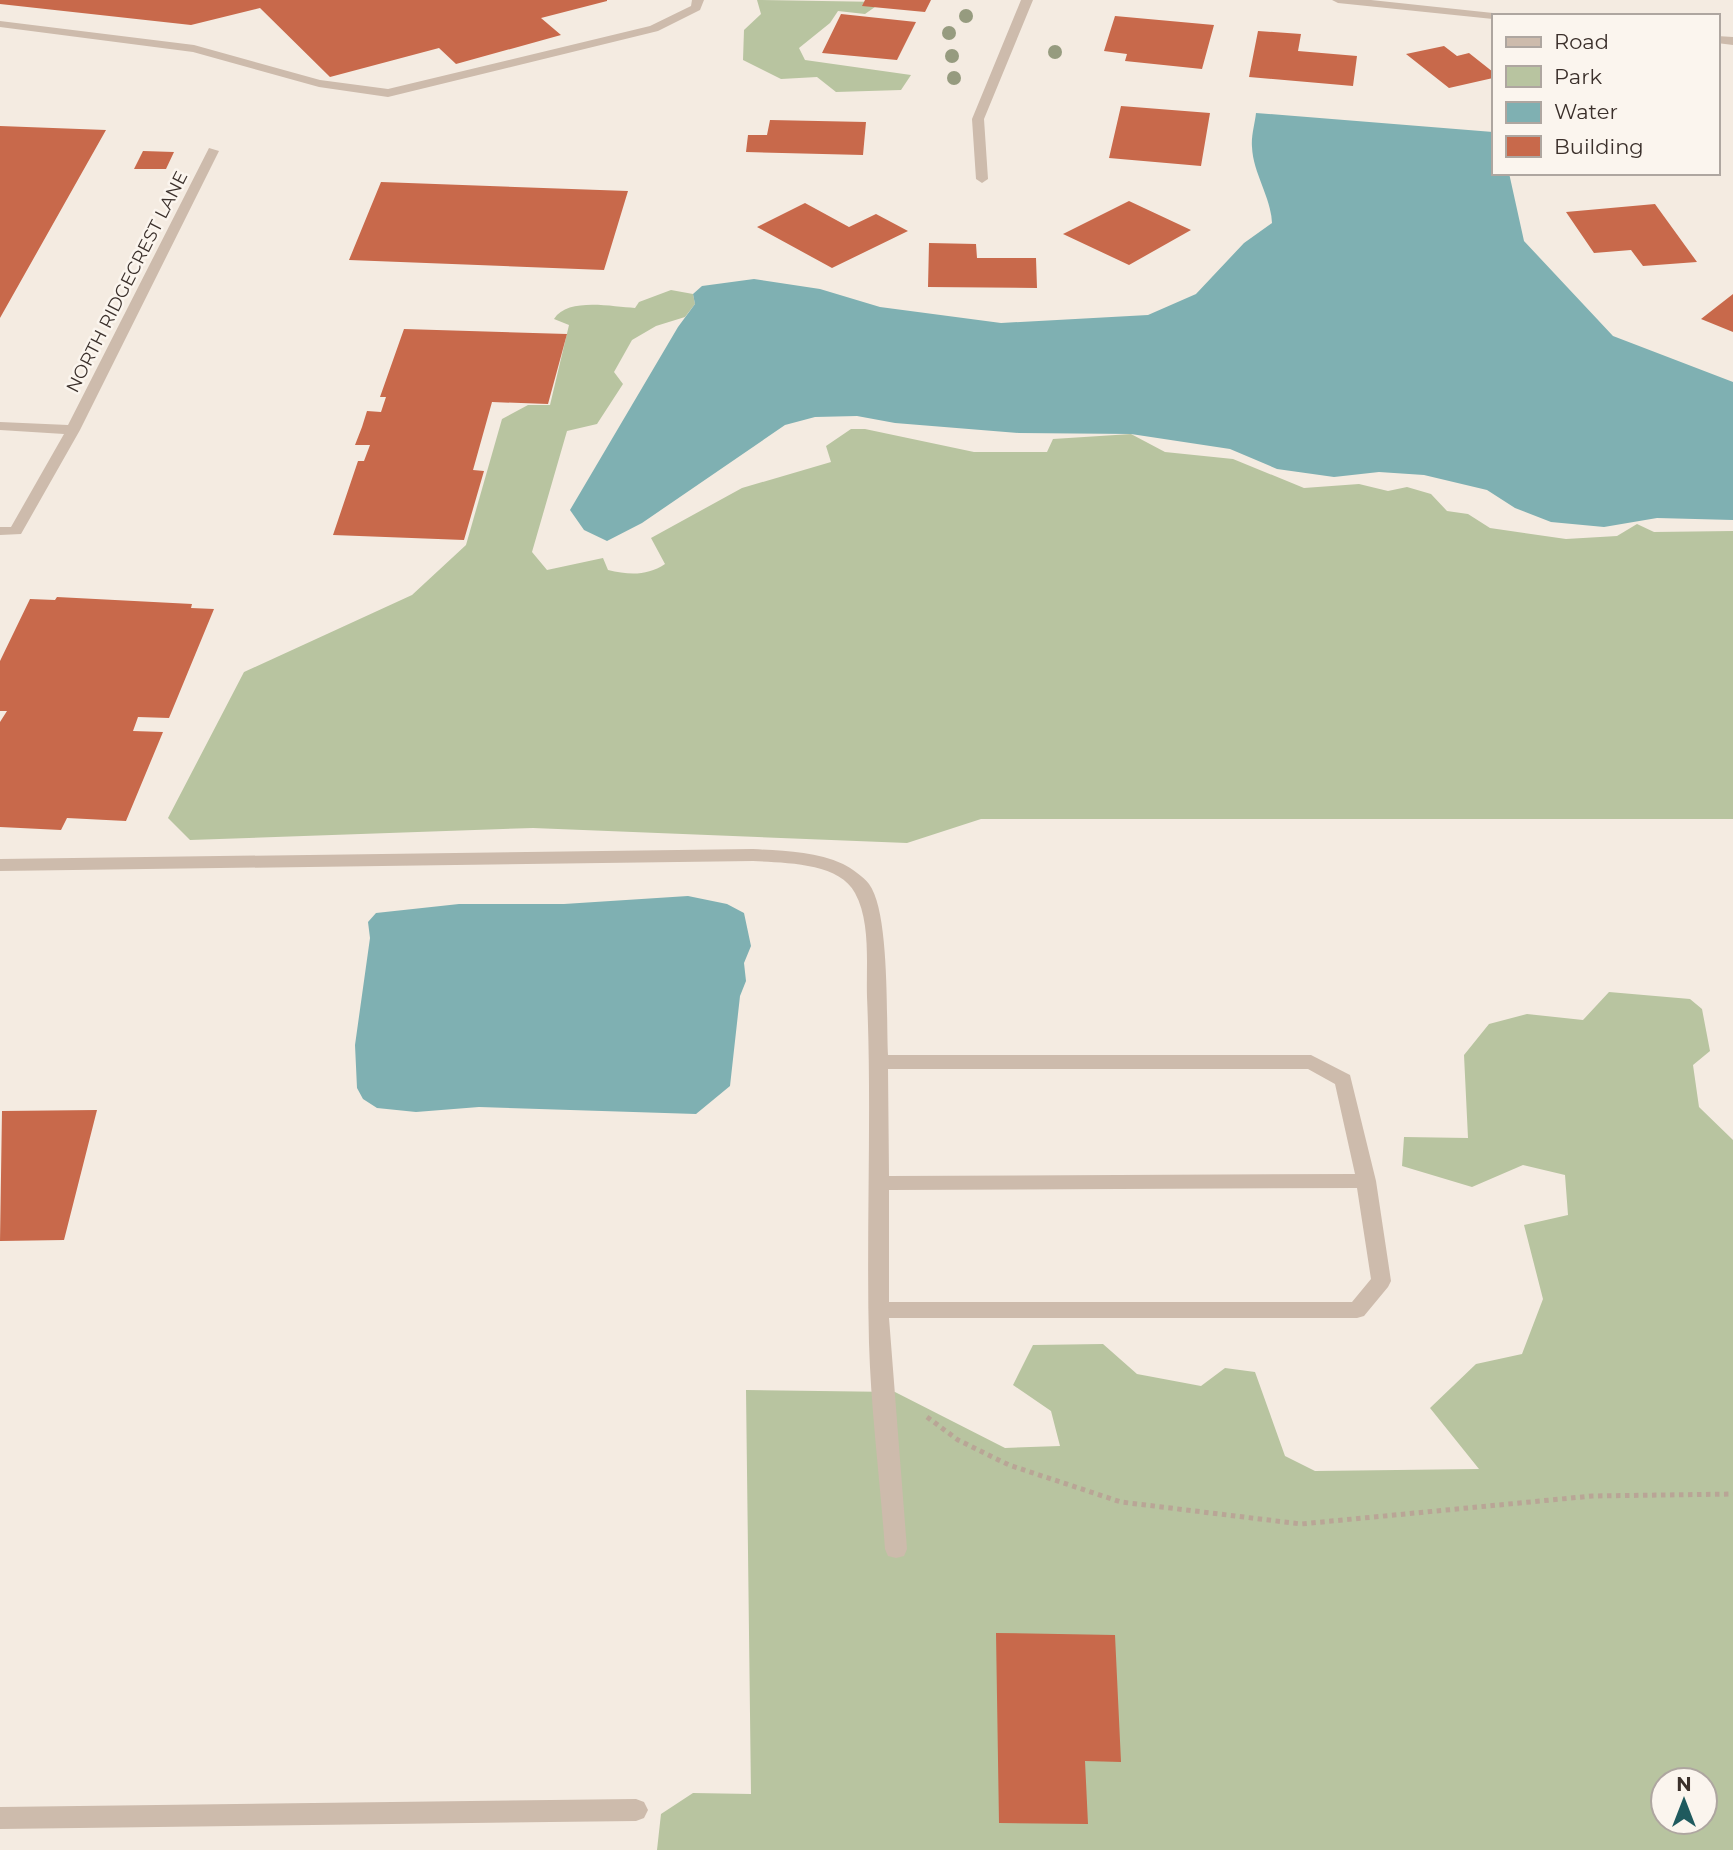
<svg xmlns="http://www.w3.org/2000/svg" width="1733" height="1850" viewBox="0 0 1733 1850" font-family="Montserrat,sans-serif">
<style>
.green{fill:#b8c4a0;fill-rule:evenodd}
.water{fill:#7fb0b2}
.building{fill:#c8694b}
.lines{fill:none;stroke-linecap:round;stroke-linejoin:round}
.path{stroke:#b9a596;stroke-width:5;stroke-dasharray:4.5 4.5;stroke-linecap:butt}
.minor{fill:#cdbbac;fill-rule:evenodd}
.tree{fill:#969b7f}
.labels{text-anchor:middle;stroke-width:5;stroke-linejoin:round;paint-order:stroke}
.far-street-label{font-size:18px;fill:#3b302b;stroke:#fbf5ee}
</style>
<rect width="100%" height="100%" fill="#f4ebe1"/>
<path class="green" d="M757,0l125,2 -17,12 -27,-3 -8,12 -31,25 6,12 106,15 -10,15 -65,2 -19,-15 -36,2 -38,-19 1,-30 17,-16z
M671,290l22,4 2,10 -10,13 -29,9 -24,14 -18,32 9,12 -26,40 -30,7 -35,121 15,18 56,-12 5,12c21,5 39,6 57,-6l-14,-26 91,-50 89,-26 -5,-16 25,-17h14l109,23h73l6,-13 78,-5 34,18 68,7 71,29 55,-4 29,7 19,-4 24,7 16,17 21,3 22,14 76,11 51,-3 20,-12 17,8 79,-1v288h-752l-74,24 -374,-15 -343,12 -22,-22 76,-146 168,-77 54,-50 36,-126 26,-14h22l19,-80 -15,-6c14,-22 58,-12 81,-11l4,-6z
M1609,992l81,7 12,10 8,42 -17,14 6,42 34,33v710h-1076l4,-36 32,-21 58,1 -5,-404 149,2 110,56 55,-2 -9,-35 -38,-26 20,-40 70,-1 34,30 64,12 24,-18 30,4 30,84 30,15 164,-2 -49,-61 46,-44 46,-10 21,-55 -19,-74 44,-10 -3,-40 -42,-10 -51,22 -70,-21 2,-29 64,1 -4,-83 25,-31 38,-10 56,6zM1663,1780h42v42h-42z"/>
<path class="water" d="M1256,113l237,19v41h16l15,68 89,95 120,46v138l-76,-2 -53,9 -53,-5 -36,-14 -28,-18 -63,-15 -45,-3 -45,5 -57,-8 -47,-20 -99,-15 -112,-1 -124,-10 -38,-7 -42,1 -30,8 -143,98 -35,18 -23,-11 -14,-20 108,-183 17,-23 -2,-10 9,-8 52,-7 66,10 60,18 121,16 147,-8 48,-21 48,-51 28,-20c-1,-26 -19,-50 -20,-76 -1,-11 3,-24 4,-34z
M688,896l39,8 17,9 7,33 -7,17 2,18 -6,15 -10,90 -34,28 -217,-7 -63,5 -39,-4 -14,-9 -6,-11 -2,-43 15,-107 -2,-16 8,-9 83,-9h105z"/>
<path class="building" d="M0,0h607v1l-66,17 20,17 -105,29 -17,-16 -109,29 -70,-69 -69,17 -191,-21z
M865,0h66l-6,12 -63,-6z
M841,14l75,8 -19,38 -75,-7z
M1115,16l99,9 -12,44 -77,-8 2,-7 -23,-3z
M1258,31l43,3 -3,17 59,5 -4,30 -104,-9z
M1444,46l13,10 12,-3 24,19v6l-44,10 -43,-34z
M1121,106l89,7 -9,53 -92,-8z
M770,120l96,2 -3,33 -117,-3 2,-17h19z
M0,126l106,4 -106,188z
M143,151l31,1 -8,17h-32z
M381,182l247,9 -24,79 -255,-10z
M1129,201l62,29 -62,35 -66,-31z
M805,203l44,24 27,-13 32,17 -76,37 -75,-41z
M1655,204l42,58 -54,4 -12,-16 -37,3 -28,-41z
M929,243l47,1 1,14h59l1,30 -109,-1z
M1733,294v38l-32,-13z
M404,329l163,5 -19,70 -56,-2 -19,68 11,1 -20,69 -131,-5 25,-74h6l6,-16h-15l7,-18 5,-16 14,1 5,-15h-6z
M57,597l135,7 -1,4 23,1 -45,109 -31,-1 -5,14 30,1 -37,89 -59,-3 -6,12 -61,-3v-105l7,-11h-7v-50l30,-62 25,1z
M97,1110l-33,130 -64,1 2,-130z
M996,1633l119,2 6,127 -36,-1 3,63 -89,-1z"/>
<g class="lines">
<path class="path" d="M927,1417l31,23 51,25 112,37 180,22 291,-28 141,-2"/>
<path class="minor" d="M692,0h12l-4,10 -42,21 -270,66 -69,-10 -126,-35 -193,-25v-6l194,24 126,35 68,9 262,-63 41,-20z
M1021,0h12l-49,119 4,60 -6,4 -6,-4 -4,-60z
M1332,0h39l122,13 6,3h-6v3l-155,-16z
M1717,36l16,1v8l-16,-2z
M209,148l10,3 -139,279 -59,104 -21,1v-8h11l53,-93 -64,-4v-8l68,3z
M753,849c31,2 62,2 90,15 8,4 21,13 26,20 21,28 17,134 19,171h423l39,20 26,106 15,100 -3,6 -24,29 -7,2h-468l18,231 -3,7 -8,2 -8,-2 -3,-7c-5,-69 -14,-138 -16,-206 -3,-115 3,-231 -2,-346 -1,-32 4,-75 -12,-104 -16,-31 -72,-30 -102,-32l-753,10v-12zM888,1069h420l27,15 20,90 -466,2zM1357,1188l14,91 -19,23h-463v-112z
M636,1799l8,3 4,8 -4,8 -8,3 -636,8v-22z"/>
</g>
<g class="tree">
<circle cx="966" cy="16" r="7"/>
<circle cx="949" cy="33" r="7"/>
<circle cx="1055" cy="52" r="7"/>
<circle cx="952" cy="56" r="7"/>
<circle cx="954" cy="78" r="7"/>
</g>
<g class="labels">
<g class="far-street-label">
<text transform="translate(127 282) rotate(-63)" y="6">NORTH RIDGECREST LANE</text>
</g>
</g>
<rect x="1492" y="14" width="228" height="161" fill="#fbf5ee" stroke="#aea6a0" stroke-width="2"/>
<rect x="1506" y="37" width="35" height="10" fill="#cdbbac" stroke="#aea6a0" stroke-width="2"/>
<text x="1554" y="49" font-size="21" fill="#3b302b">Road</text>
<rect x="1506" y="66" width="35" height="21" fill="#b8c4a0" stroke="#aea6a0" stroke-width="2"/>
<text x="1554" y="84" font-size="21" fill="#3b302b">Park</text>
<rect x="1506" y="102" width="35" height="21" fill="#7fb0b2" stroke="#aea6a0" stroke-width="2"/>
<text x="1554" y="119" font-size="21" fill="#3b302b">Water</text>
<rect x="1506" y="136" width="35" height="21" fill="#c8694b" stroke="#aea6a0" stroke-width="2"/>
<text x="1554" y="154" font-size="21" fill="#3b302b">Building</text>
<g transform="translate(1684 1801)"><circle r="33" fill="#fbf5ee" stroke="#aea6a0" stroke-width="2"/>
<path d="M0-5L12 26L0 18L-12 26Z" fill="#1f5a5e"/>
<text y="-10" font-size="19" font-weight="bold" text-anchor="middle" fill="#3b302b">N</text>
</g>
</svg>
